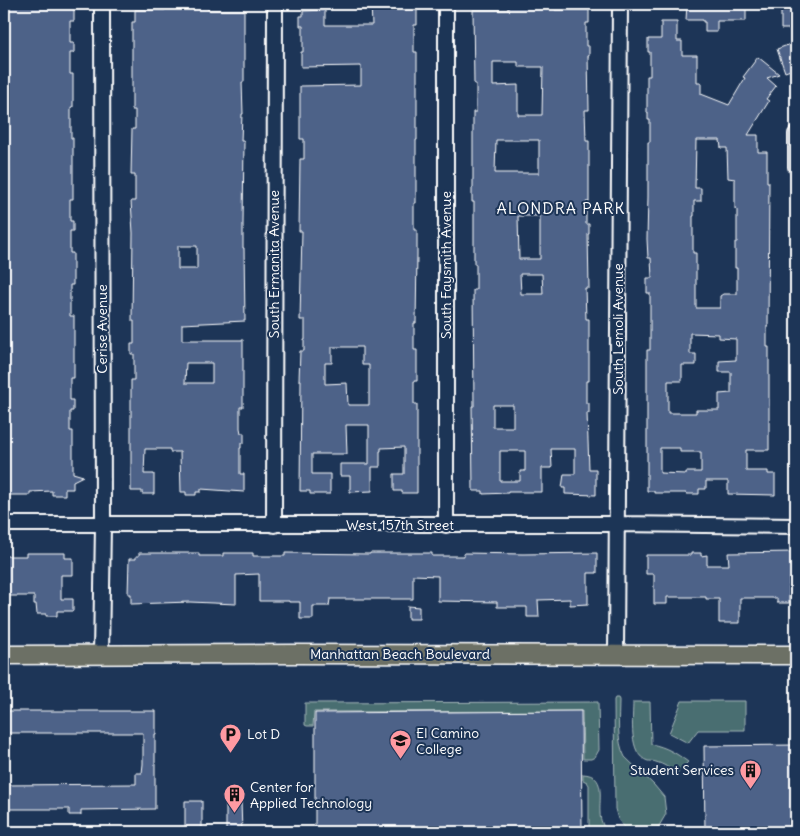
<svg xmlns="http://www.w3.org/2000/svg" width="800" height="836" viewBox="0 0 800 836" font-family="Delius,sans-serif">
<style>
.green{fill:#4a6e71;stroke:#a4b6b8}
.building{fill:#4d6288;stroke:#fff;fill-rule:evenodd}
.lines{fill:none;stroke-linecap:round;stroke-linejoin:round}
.minor-casing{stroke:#fff;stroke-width:18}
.major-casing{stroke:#fff;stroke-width:21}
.minor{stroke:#1d3557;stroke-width:14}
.major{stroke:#6c7065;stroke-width:18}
.labels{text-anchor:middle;stroke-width:4;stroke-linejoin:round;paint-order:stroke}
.street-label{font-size:14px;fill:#fff;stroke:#1d3557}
.poi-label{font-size:14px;fill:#fff;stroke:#1d3557;text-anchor:start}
.quarter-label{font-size:16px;letter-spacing:1px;fill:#fff;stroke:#1d3557}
</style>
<rect width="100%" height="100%" fill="#1d3557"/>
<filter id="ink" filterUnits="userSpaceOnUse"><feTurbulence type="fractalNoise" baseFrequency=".02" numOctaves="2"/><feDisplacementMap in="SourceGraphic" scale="10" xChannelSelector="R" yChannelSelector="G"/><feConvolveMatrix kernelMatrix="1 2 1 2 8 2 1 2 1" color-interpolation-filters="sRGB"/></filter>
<g filter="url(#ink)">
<path class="green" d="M615,698h3l1,2c0,18 -3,41 6,57l29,28 10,12 2,17 -7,12 -9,6h-19l-6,-3 -7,-10 -3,-10 -1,-109z
M682,701h63v29h-47l-10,13 -19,-10z
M598,702l1,48 -4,7 -4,2h-8l-1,-48 -268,1 -1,14h-6l-2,-1v-22z
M633,702h17l1,42c15,3 25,9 37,18l-13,13c-4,-7 -12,-11 -19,-13 -3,-1 -6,-1 -8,-1 -20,-6 -15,-43 -15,-59z
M583,774c23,1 16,23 17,39 0,7 3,13 7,19h-16l-2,-3v-44l-2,-3 -4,-2z"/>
<path class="building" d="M4,4h39v3h31v14h-4v22h4v10h-4v21h3v33h-2v31h2v61h-3v22h3v10h-3v22h3v32h-3v31h4v62h-4v22h3v11h-3v20h3v42l10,3 -10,5v8h-8v6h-13v-4l-22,1v3h-24v-24h1v-49l-1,-9h-2v-152h1v-33h-1v-12h4v-92l-1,-9h-3v-62h2l-1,-34h-1z
M167,4h41v6h36v72h-2l1,32h-1l-1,27h3l-1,82v25h1l1,73 -63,3v16h61v67h-3v21l1,5h3v10h-3v5h-1v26h4v18l-43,-3v3h-5v3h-10v-3h-5l-1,-40h-10v-3h-25l-1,25h10v20h-12v-3h-11v-111h3v-26h-3v-10h3v-23h-2l1,-88 -2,-32h4v-26h-4l1,-46h3v-19h-3v-88h3v-12h30v-1h2zM178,246h19v23h-19zM186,363h26v20h-27z
M371,4h13v6l33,-1v16h-3v27h3v88h-1v63h-2v27h3v24l-1,69h-2v27h3v31h-3v23h3v89h-15v-2h-8v-17h10v-27l-23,1v3h-1v16h-8v24l-22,1v-16h-10v-12h29v-39h-23l1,29h-35v20h18v20h-20v-3h-10l1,-111h-2l1,-29h4v-11h1v-20h-5l2,-89h-3l1,-72h4v-20h-4v-53l61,-1v-19l-60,1v-15h2v-26h-3v-10h3v-5l22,-1v15h47zM332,347h30v18h7v40h-21l-1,-22 -22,1v-21h7z
M508,4h47v6h34v13h-3v23h3v10h-1l1,54h-4l1,31h3v61h-3v22h3v10h-1l1,54h-4l1,31h3v62h-3v22h3v10h-2l2,56h7v26l-31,-1v-6h-3l2,-14h11v-25h-24l1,19h-10v24h-34v1l-25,1v-3h-10l-1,-85h2l-1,-116h3v-26h-2v-62h-2v-14h1v-76h3v-28h-2l-1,-74h35zM493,62h25v5h25l-1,48h-24v-30l-25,1zM496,140h43v33h-44zM518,216h22v43h-21zM520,274h22l1,20h-22zM493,405h20v22h-20zM500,451h25v20h-5v10h-20z
M687,4h59v17h-29v11h-12v-10h-2v-2h-17z
M781,4h15v25h-15z
M661,22h16v19h5v14h15v28h4v11l28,11 16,-27 -2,-1 15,-20 21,17 -12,4 9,8 -10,13 3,2 -21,34h10v17h9v30h2l-1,144h-1v21h2v103h-23v21h22v3h7v21l-47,-1v-13h-22v8h-7v5h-13v-1h-32v-2h-7v-141h3v-57h-3v-15h5l-1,-20h-3l-1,-19 1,-42v-55h2v-22h-2v-7h-1v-37h3v-24h-2v-13h13zM696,140h24l1,8h6l1,30 7,1v30h2v33h-2v26h2v26h-14l-3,2v12h-24v-55h-3v-37h1v-15h7v-13h-6zM690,333l29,1v4l17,1v21l-17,1v11h12v21l-12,1v16h-23v3h-28v-32h14v-16h14v-11h-6zM660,448h20v4h21v20h-15v2l-26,-1z
M796,42v26l-11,4 -8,-23z
M796,552v28l-7,-1v24h-12v-5h-37v25h-21v-24h-13v-2h-39v7h-13v-30h-8v-19h45v-2h10v3l6,-1v10h22l-1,-12z
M26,553h39v5h8v17h-12v24h12v12h-16v5h-11v-2h-9l-1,-10h-2v-8h-30v-40h22z
M139,553h60v3h24v-3h30v3h32v-3l85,1v-1h62v3h32v-3l59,1 74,-1v20h-9v31l-18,1v-6l-32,1 1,17h-12v-10h-30v-5l-59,-1v-25l-25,-1v24h-83l-1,7h-16v13h-13v-17h-11v-1h-30v-27l-23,1v29l-46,-2 -59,2v-10h-3l1,-35h7v-3h3z
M408,606l11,1v12h-11z
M4,711h152v23h-1v75l-74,1v5h-12v-6h-65v-24l132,-1v-11h6l1,-9v-31h-139z
M581,711l1,121h-267v-119z
M796,745v87h-91l-1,-86z
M185,801h17v31h-17z
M226,801h15l1,31h-16z"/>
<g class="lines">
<defs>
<path id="minor" d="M796,134v33
M4,524h613l179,2
M274,525l1,-521
M446,525v-521
M101,654l2,-129 -1,-521
M616,655l4,-651"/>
<path id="major" d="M4,655l288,-1 504,1"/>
</defs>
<use href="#minor" class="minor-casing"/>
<use href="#major" class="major-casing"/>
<use href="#minor" class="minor"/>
<use href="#major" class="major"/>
</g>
</g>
<defs>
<symbol id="parking-pin" viewBox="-11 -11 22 30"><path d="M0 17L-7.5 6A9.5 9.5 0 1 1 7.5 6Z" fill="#ff9aa2" stroke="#1d3557"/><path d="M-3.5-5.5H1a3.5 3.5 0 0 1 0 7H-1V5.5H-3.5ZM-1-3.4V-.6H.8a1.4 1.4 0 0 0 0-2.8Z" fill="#111"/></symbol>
<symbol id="university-pin" viewBox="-11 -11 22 30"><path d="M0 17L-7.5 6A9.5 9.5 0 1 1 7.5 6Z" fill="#ff9aa2" stroke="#1d3557"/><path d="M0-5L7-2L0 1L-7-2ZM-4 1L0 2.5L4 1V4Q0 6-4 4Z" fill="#111"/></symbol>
<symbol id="building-pin" viewBox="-11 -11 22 30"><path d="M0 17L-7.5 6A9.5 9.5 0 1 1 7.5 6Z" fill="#ff9aa2" stroke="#1d3557"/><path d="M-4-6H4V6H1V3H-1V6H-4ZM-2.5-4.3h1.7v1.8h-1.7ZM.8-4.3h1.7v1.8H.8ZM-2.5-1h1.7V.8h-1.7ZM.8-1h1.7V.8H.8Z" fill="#111"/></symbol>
</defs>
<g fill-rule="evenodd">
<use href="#parking-pin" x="218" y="722" width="25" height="34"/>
<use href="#university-pin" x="388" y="728" width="25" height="34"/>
<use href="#building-pin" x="738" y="758" width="25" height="34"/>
<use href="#building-pin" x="222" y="782" width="25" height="34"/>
</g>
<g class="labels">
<g class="street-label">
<text transform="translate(274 264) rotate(-90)" y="5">South Ermanita Avenue</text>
<text transform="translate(446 265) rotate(-90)" y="5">South Faysmith Avenue</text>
<text transform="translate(102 329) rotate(-90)" y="5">Cerise Avenue</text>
<text transform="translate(618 329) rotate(-90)" y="5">South Lemoli Avenue</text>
<text x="400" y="530">West 157th Street</text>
<text x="400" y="659">Manhattan Beach Boulevard</text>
</g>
<g class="poi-label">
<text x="416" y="738">El Camino<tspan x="416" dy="16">College</tspan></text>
<text x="247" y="739">Lot D</text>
<text x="734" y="775" text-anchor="end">Student Services</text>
<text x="250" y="792">Center for<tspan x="250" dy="16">Applied Technology</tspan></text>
</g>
<g class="quarter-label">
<text x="561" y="214">ALONDRA PARK</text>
</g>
</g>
<rect width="800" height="836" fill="none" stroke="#1d3557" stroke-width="20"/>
<rect x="10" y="10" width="780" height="816" fill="none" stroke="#fff" stroke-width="2" filter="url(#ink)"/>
</svg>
